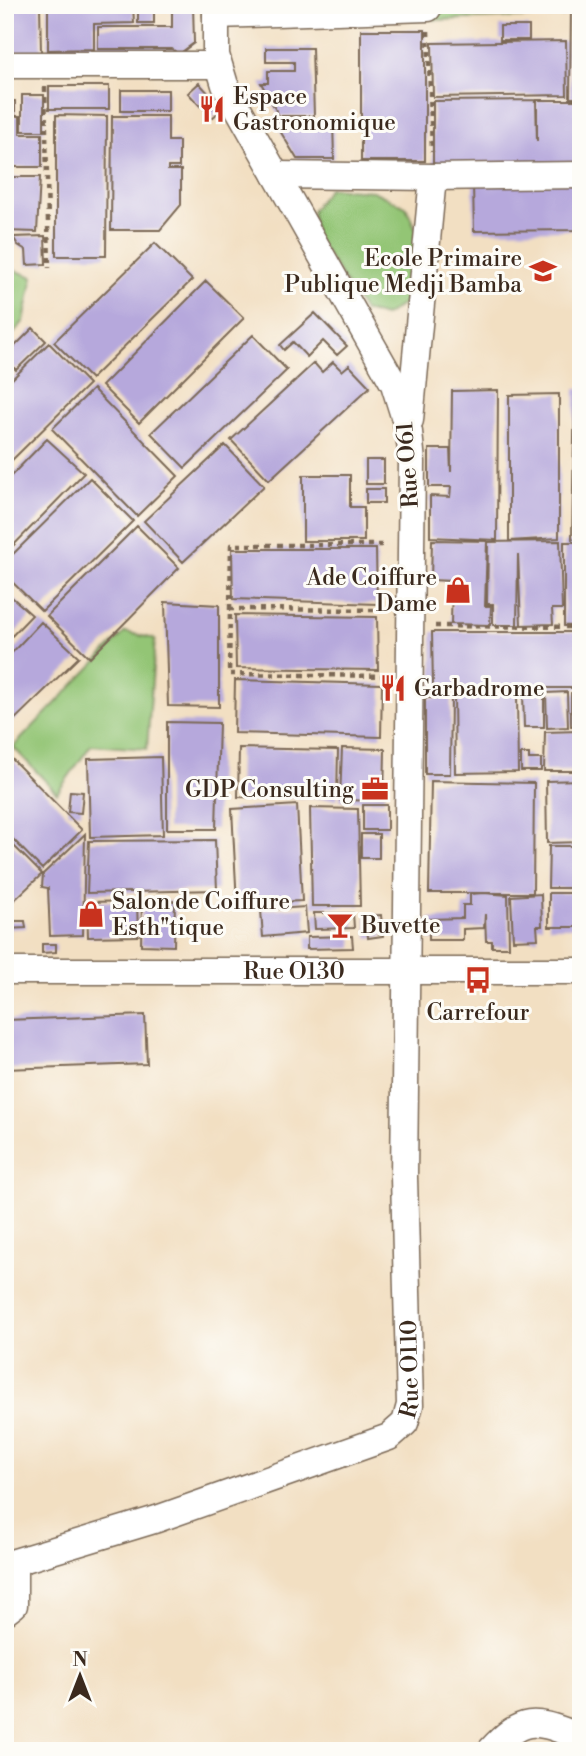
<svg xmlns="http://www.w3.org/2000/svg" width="586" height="1756" viewBox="0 0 586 1756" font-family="'Libre Bodoni',serif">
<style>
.green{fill:#93c575;stroke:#67784a;stroke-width:2}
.building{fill:#b6a8dc}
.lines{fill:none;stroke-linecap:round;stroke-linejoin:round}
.minor-casing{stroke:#7b6957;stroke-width:29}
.path{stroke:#7b6957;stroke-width:4.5;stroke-dasharray:5 5;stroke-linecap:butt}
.minor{stroke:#fff;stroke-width:26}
.labels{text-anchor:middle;stroke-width:6;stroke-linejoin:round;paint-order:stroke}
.poi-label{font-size:23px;fill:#3b2a1e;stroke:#fdfcf7;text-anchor:start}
.street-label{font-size:23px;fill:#3b2a1e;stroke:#fdfcf7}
</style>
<rect width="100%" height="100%" fill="#fdfcf7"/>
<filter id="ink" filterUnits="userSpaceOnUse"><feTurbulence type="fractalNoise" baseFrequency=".0143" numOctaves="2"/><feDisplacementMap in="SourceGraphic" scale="14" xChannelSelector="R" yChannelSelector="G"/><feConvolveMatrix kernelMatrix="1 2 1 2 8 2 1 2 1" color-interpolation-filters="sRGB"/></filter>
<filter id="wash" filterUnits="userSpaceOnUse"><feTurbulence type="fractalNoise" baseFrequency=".00686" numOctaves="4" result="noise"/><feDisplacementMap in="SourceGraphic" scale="28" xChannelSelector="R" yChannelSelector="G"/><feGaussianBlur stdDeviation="1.57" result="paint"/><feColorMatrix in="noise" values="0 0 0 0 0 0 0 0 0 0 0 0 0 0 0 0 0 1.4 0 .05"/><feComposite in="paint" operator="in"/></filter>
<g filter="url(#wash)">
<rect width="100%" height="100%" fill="#f2dfc2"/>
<path class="green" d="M434,5h129l1,11 -130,4z
M329,188l44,3 33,16 14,31 -6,59 -29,19 -21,-5 -49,-75 -3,-25z
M5,267l28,10 -9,44 -19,23z
M125,632l30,7 -8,110 -56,-4 -34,48 -44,-46z"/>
<g id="blocks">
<path class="building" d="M5,5h35l1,47h-36z
M48,5h85l1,18 -40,1v25l-46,1z
M138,5h16v18h-16z
M172,5h21l1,38 -15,11 -7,-5h-74v-22h74z
M571,5h10v93h-11z
M500,26h29v14h-29z
M361,30h64v131h-64z
M566,41l1,54 -134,2 -1,-54z
M266,48h46l2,68h-35l-18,-33h7v-12h26v-9h-28z
M199,83l12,13 -11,10 -12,-13z
M49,86h60v23h-60z
M121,90h47v21h-47z
M22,95h22v36h-22z
M536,100l1,41v-41h41v68l-145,-1v-66z
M5,101h10v13h-10z
M211,103l8,9 -7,6 -8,-10z
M56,115l51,1 -1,140h-50z
M5,116h15v18h22v33h-37z
M112,116h56v25h11v26h-11v3h13v35l-21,25h-49z
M274,121h59l1,38h-37z
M5,177h35l-3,55 -32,-1z
M581,182v48l-107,1 -1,-48z
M45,236l1,28 -19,1 -1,-15 -8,-5 -5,-8z
M155,243l37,37 -101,99 -37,-37z
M206,281l38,37 -105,105 -37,-37z
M315,313l32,33 -10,9 -14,-14 -16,16 -14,-15 -9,8 -4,-5z
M33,328l13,13 -30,29 -11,-12v-2z
M253,335l34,35 -102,98 -34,-35z
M49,343l40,41 -84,83v-81z
M333,362l9,9 7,-6 21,22 -101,93 -38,-40 83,-77 8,9z
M93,389l85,87 -41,40 -85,-87z
M575,389h6v149l-9,1z
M498,390l-1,150 -67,-3v-41l20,1 1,-10h-22v-38h21l1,23 1,-81z
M559,394v144l-50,3v-146z
M47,439l37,34 -79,81v-72z
M225,445l39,41 -81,76 -39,-41z
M366,460h18v24h-18z
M303,475h47v32h14v34h-61z
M90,478l43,43 -91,90 -37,-36v-13z
M366,489h18v14h-18z
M137,526l42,42 -89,90 -43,-42z
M432,540l55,1 -2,65h6l-1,19 -39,-1 1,-43 -21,-1z
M560,541l2,68h-10l1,15 -32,1 -3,-71 -1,71h-24v-21h-6l1,-62z
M564,542h17v84h-17z
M232,549h144l1,55 -144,-5z
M5,591l27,24 -27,28z
M165,602l54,3v102l-51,-1z
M235,615l142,2 1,53 -142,-2z
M41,622l38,35 -74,72v-69z
M432,632h149v56h-148z
M235,680l147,4 -1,53 -147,-4z
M567,692l1,35 -21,1 -1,-35z
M517,693l1,79 -63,1 -1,-79z
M523,693h21v34h-20z
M571,693h10v33h-10z
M425,698h26l-1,76h-25z
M167,722l52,1 -3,106h-49z
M579,731l2,40h-37l1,-39z
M239,748l99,2 -1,49 -99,-2z
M342,748l43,1 -1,52 -44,-1z
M5,752l77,78 -40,39 -37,-38z
M521,754h8v5h12v12h-20z
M161,757l2,78 -73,2 -2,-78z
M581,780v62l-34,1 -1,-62z
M431,781l103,2 -1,110h-104z
M70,791l13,1 -2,21 -13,-1z
M297,805l5,96 -65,3 -5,-95z
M363,805h24v25h-24z
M310,808l48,1 2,97h-48z
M85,834l-2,101 -33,1 -2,-48 -6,-1 1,-13z
M361,834h18v24h-18z
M5,837l37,37 -37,35z
M215,840l2,50 -130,3 2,-52z
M549,846h32v42h-33z
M484,893l24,2 1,52h-17v-6h-6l-1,-27 -1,14 -21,1v11h-34v-21l34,-1v-13h7v-11z
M549,893h32v34h-32z
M541,894l1,32h-5l1,13 -25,1 -2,-44z
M137,901l1,35 -50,1 -1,-35z
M142,901h33l-1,45 -33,-1z
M305,907l2,26 -44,4 -2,-27z
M314,913h39l1,15 -39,1z
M381,915l2,21 -15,2 -2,-22z
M5,921h20l1,7 -21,1z
M352,936l1,12 -46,1v-12z
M42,944h14v8l-14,1z
M145,1015l2,49 -142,5v-49z"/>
</g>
</g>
<g filter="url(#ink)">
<use href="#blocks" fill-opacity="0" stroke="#7b6957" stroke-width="2"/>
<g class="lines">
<defs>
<g id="minor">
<path d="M216,15l212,-7"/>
<path d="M5,65h213"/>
<path d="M276,175l157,2 148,-2"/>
<path d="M410,420l23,-243"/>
<path id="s1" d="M5,971h576"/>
<path id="s2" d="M5,1565l152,-46 232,-82 16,-14 5,-18 -6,-228 8,-715 -3,-30 -15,-48 -169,-299 -9,-30v-50"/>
<path d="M5,1612l9,-7v-42"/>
<path d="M490,1751c35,-38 46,-30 91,-14"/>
</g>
</defs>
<use href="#minor" class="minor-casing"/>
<path class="path" d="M428,31l4,121
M45,87l4,181
M230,609l1,-64h156
M435,626l146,1
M385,676l-156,-2 1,-65 158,1"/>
<use href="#minor" class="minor"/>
</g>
</g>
<defs>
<symbol id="restaurant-bare" viewBox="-9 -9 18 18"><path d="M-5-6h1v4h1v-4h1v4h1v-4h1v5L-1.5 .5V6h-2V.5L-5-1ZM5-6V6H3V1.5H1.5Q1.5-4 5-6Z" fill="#c8321e" stroke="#fdfcf7" stroke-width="2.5" paint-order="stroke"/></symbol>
<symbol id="school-bare" viewBox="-9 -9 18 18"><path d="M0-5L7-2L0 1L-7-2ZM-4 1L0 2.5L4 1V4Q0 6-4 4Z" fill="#c8321e" stroke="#fdfcf7" stroke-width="2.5" paint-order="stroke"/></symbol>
<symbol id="shop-bare" viewBox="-9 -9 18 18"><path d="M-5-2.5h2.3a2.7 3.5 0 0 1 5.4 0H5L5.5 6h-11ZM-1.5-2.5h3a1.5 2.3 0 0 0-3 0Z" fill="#c8321e" stroke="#fdfcf7" stroke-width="2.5" paint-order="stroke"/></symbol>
<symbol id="office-bare" viewBox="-9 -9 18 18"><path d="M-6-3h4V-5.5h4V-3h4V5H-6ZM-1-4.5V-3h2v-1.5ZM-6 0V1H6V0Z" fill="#c8321e" stroke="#fdfcf7" stroke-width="2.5" paint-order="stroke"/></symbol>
<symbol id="bar-bare" viewBox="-9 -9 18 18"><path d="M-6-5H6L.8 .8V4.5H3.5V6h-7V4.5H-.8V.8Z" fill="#c8321e" stroke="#fdfcf7" stroke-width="2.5" paint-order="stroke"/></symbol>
<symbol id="bus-bare" viewBox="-9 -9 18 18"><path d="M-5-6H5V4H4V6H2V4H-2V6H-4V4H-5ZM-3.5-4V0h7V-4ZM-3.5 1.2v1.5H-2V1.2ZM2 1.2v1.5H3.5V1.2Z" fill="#c8321e" stroke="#fdfcf7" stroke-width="2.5" paint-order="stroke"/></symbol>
</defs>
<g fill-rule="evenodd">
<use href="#restaurant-bare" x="193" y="90" width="38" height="38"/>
<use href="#school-bare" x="524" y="252" width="38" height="38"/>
<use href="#shop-bare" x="439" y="571" width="38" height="38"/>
<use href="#restaurant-bare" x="374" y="669" width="38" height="38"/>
<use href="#office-bare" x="356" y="770" width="38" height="38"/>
<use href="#shop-bare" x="72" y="895" width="38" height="38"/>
<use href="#bar-bare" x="321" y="906" width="38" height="38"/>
<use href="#bus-bare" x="459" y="961" width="38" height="38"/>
</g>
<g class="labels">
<g class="poi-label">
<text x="233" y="104">Espace<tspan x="233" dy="26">Gastronomique</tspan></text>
<text x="522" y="266" text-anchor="end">Ecole Primaire<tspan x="522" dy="26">Publique Medji Bamba</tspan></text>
<text x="437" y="585" text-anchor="end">Ade Coiffure<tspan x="437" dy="26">Dame</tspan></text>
<text x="414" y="696">Garbadrome</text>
<text x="354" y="797" text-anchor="end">GDP Consulting</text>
<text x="112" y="909">Salon de Coiffure<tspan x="112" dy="26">Esth"tique</tspan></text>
<text x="361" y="933">Buvette</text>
<text x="478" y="1020" text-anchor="middle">Carrefour</text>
</g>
<g class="street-label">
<text transform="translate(407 465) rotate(-94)" y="8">Rue O61</text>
<text dy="8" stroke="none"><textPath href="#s1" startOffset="289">Rue O130</textPath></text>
<text dy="8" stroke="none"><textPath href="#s2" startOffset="481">Rue O110</textPath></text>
</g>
</g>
<rect width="586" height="1756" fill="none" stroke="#fdfcf7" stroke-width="28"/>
<g transform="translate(80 1676)" stroke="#fdfcf7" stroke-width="5" paint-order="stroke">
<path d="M0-5L12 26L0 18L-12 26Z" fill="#3b2a1e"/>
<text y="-10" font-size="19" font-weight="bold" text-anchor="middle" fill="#3b2a1e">N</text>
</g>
</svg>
